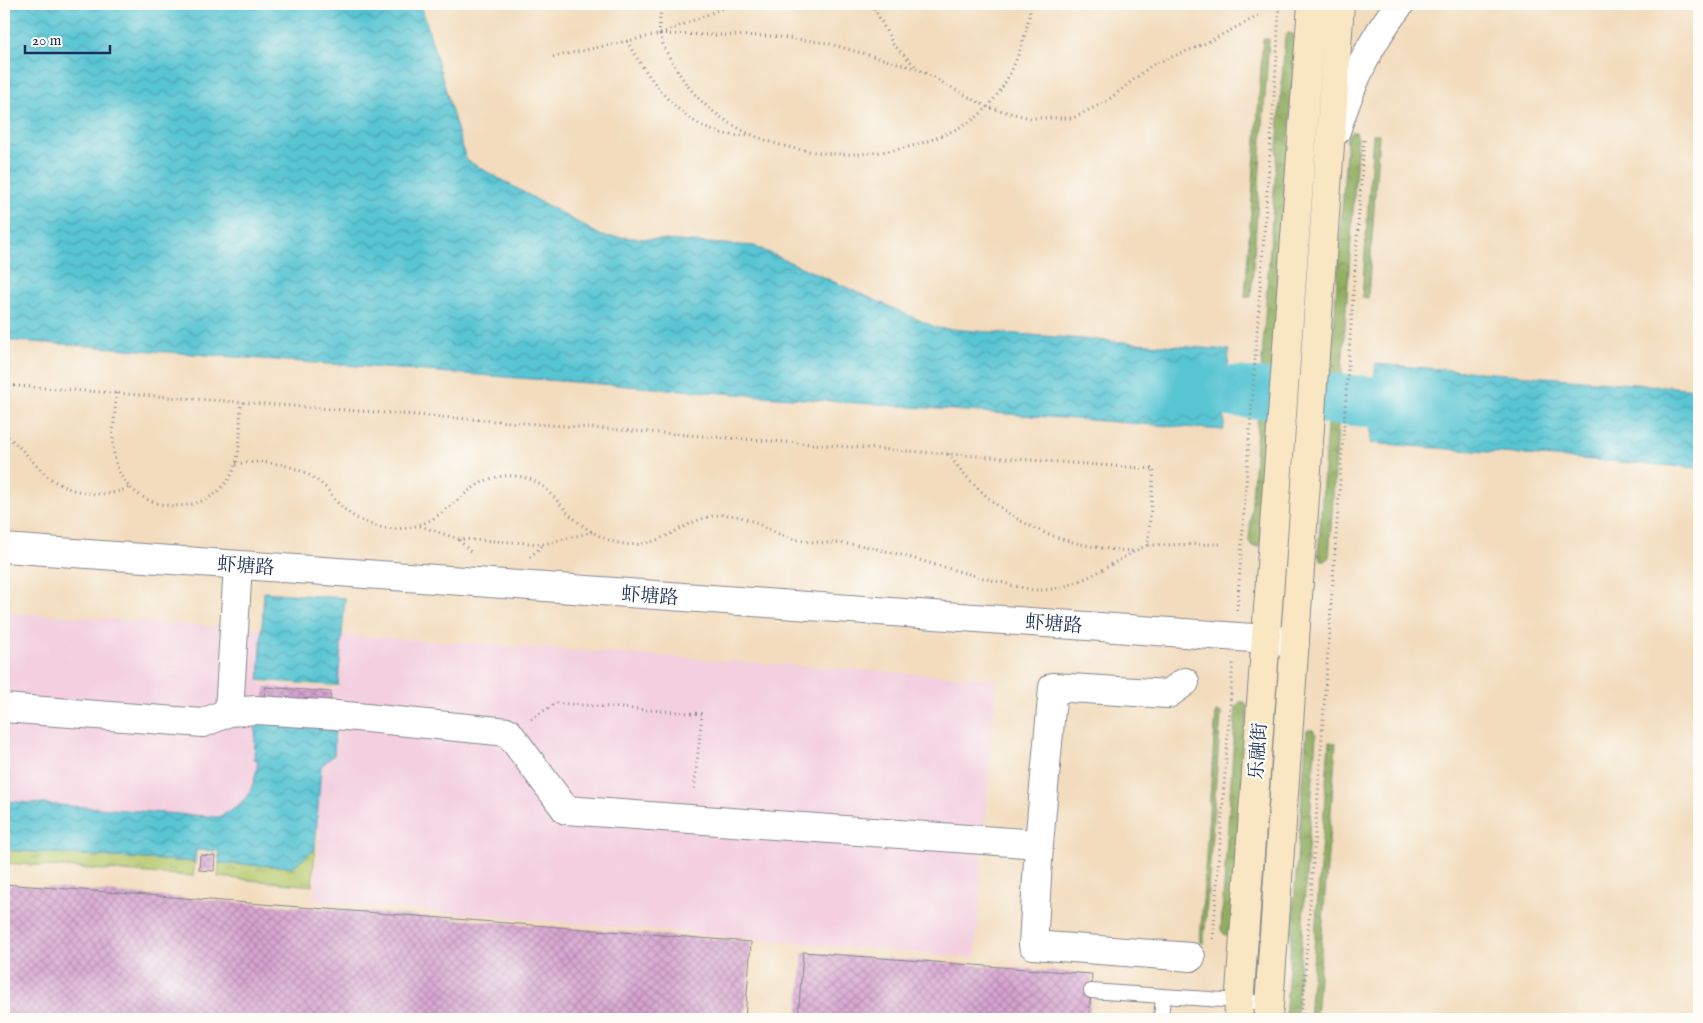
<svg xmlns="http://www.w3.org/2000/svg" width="1703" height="1023" viewBox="0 0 1703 1023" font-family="'IM FELL English','Noto Serif SC',serif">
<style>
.built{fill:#f3cfdf}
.grass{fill:url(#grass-tufts);stroke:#697c66}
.forest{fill:url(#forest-crowns);stroke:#566e60}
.water{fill:url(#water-waves);stroke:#3a7a98}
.pier{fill:#f2dcbd}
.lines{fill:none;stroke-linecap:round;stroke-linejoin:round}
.river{stroke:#59c5d3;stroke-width:51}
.building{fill:url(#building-cross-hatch)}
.lane-casing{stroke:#86868e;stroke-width:16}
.street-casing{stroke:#86868e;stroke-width:30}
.secondary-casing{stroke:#86868e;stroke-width:30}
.path{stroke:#86868e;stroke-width:3;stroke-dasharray:1 4;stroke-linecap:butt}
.lane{stroke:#fff;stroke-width:14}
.street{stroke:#fff;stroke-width:28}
.secondary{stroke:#f9e7c3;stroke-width:28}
.labels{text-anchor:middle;stroke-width:4.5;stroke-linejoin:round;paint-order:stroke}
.street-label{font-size:19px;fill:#1b2f5e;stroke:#fdfcf7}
</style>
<defs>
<pattern id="grass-tufts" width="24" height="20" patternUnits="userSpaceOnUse" patternTransform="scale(1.25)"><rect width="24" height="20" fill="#b7ca6e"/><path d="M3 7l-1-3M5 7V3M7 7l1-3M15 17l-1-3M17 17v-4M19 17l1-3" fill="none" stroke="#94a45e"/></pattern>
<pattern id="forest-crowns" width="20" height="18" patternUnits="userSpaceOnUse" patternTransform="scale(1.25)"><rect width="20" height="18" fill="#91ae61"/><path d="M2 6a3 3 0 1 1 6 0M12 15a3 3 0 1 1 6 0" fill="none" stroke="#768e53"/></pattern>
<pattern id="water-waves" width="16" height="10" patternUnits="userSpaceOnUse" patternTransform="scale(1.25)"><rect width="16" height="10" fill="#59c5d3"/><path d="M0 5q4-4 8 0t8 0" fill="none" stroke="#49a0ae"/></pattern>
<pattern id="building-cross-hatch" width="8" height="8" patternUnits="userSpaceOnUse" patternTransform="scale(1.25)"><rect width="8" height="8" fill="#d7a3cf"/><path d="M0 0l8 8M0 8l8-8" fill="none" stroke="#ae85ab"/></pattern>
</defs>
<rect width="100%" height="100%" fill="#fdfcf7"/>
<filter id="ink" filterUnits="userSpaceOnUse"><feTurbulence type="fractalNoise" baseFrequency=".02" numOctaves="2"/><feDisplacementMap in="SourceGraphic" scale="10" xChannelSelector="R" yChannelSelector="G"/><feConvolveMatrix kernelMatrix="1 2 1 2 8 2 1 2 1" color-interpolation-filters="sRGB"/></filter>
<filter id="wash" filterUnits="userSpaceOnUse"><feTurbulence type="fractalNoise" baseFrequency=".0096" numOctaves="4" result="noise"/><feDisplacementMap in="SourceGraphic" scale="20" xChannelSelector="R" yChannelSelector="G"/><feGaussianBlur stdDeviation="1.12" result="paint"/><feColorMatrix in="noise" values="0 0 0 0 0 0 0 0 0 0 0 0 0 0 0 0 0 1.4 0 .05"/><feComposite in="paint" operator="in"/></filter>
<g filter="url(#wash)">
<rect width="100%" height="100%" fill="#f2dcbd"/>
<path class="built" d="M4,612l992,67 -21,279 -662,-57 7,-71 -316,-18z"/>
<path class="grass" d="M315,849l-3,37 -94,-9 1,-14 73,4z
M4,850l191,12 -2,14 -189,-13z"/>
<path class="forest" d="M1288,33l5,1 3,5 -35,503 -3,5 -6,-1 -3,-5 36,-504z
M1263,39h6l-18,258h-6z
M1350,132h6l2,6 -29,419 -3,3h-5l-3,-4 29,-419z
M1373,134h6l-11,164 -6,-1z
M1240,702h5l3,6 -15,222 -3,5h-5l-4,-5 15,-224z
M1216,712l5,1 -17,230 -4,-1z
M1307,730h6l3,5 -20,284h-11z
M1329,742l7,1 -20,276h-7z"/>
<path class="water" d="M4,4h417l45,156 136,76 152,10 183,82 292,22 -5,80 -1220,-90z
M1375,364l324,25v79l-329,-25z
M264,592l81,6 -7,88 -79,-5z
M256,719l79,5 -1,31 -13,11 -6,83 -23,18 -73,-4v-12l-23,-1 -1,12 -191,-12v-49l214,16c29,-13 36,-26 40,-57l-4,-1z"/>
<path class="pier" d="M1230,348l-4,82 -2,3z
M1376,362l-1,2 -6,81 -2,-3 6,-78z
M259,681l79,5v3l-79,-6z"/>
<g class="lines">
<path class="river" d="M1157,386l285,21"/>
</g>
<g id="blocks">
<path class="building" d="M265,687l66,5 -2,26 -66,-4z
M200,855l15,1 -1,15 -15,-1z
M4,884l747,58 -6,77h-741z
M803,952l289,22 -3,45h-291z"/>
</g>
</g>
<g filter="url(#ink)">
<use href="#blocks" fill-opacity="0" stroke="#86868e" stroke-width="1"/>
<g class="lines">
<defs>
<path id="lane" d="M1091,991l72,5
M1161,1019l2,-23 106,7"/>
<path id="street" d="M1336,131c15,-46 33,-89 64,-127
M4,548l1194,86 68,5 29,5
M1185,682l-17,12 -115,-7 -14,157 -6,101 158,12
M4,708l199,15 26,-11 28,-2 79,5 172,17 58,78 473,34
M229,712l9,-147"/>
<path id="secondary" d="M1238,1019l74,-1015
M1268,1019l72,-1015"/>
</defs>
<use href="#lane" class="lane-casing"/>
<use href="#street" class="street-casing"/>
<use href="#secondary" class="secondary-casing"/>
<path class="path" d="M661,4c0,9 -3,21 -1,30 2,12 10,24 16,34 48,86 175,104 260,70 14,-6 31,-13 43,-23 30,-26 47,-73 52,-111
M872,4l21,40 24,24
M660,34l111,2 56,7 91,26 69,38 43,11h43l34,-17 45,-36 52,-21 54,-28
M627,41c25,44 65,101 123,94
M553,57l107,-23 73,-30
M4,385l1150,84 -6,76 74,-1
M116,393c0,25 -8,52 2,76 18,45 87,50 112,8 13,-23 9,-49 11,-75
M4,434c16,11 28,28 42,41 22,19 58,25 84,12
M948,454c49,65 105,93 186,97
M236,464c32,-5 66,1 89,23 5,5 8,11 13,16 12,13 30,23 48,25 64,8 74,-57 129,-52 26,2 37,19 52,36 14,14 32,26 51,31 45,10 68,-30 109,-28 24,1 43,18 66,24 26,6 54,2 80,9 44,10 87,25 131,35 12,3 27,8 39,7 39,-2 71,-30 105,-45
M420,526l39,13 85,5 48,-12
M459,540l13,13
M530,557l13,-12
M1237,610l40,-556 2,-50
M531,719l25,-16 146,11 -8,77
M1213,939l20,-276
M1302,1019l62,-879"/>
<use href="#lane" class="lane"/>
<use href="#street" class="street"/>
<use href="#secondary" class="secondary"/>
</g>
</g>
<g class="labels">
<g class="street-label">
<text transform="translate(246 565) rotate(4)" y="7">虾塘路</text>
<text transform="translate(650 595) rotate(4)" y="7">虾塘路</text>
<text transform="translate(1054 623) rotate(4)" y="7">虾塘路</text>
<text transform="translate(1257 751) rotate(-86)" y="7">乐融街</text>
</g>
</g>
<rect width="1703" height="1023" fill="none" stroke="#fdfcf7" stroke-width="20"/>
<path d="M25 45v8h85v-8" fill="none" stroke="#1b2f5e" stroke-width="2.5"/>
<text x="32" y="45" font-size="15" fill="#1b2f5e" stroke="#fdfcf7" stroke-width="4" paint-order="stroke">20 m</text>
</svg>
